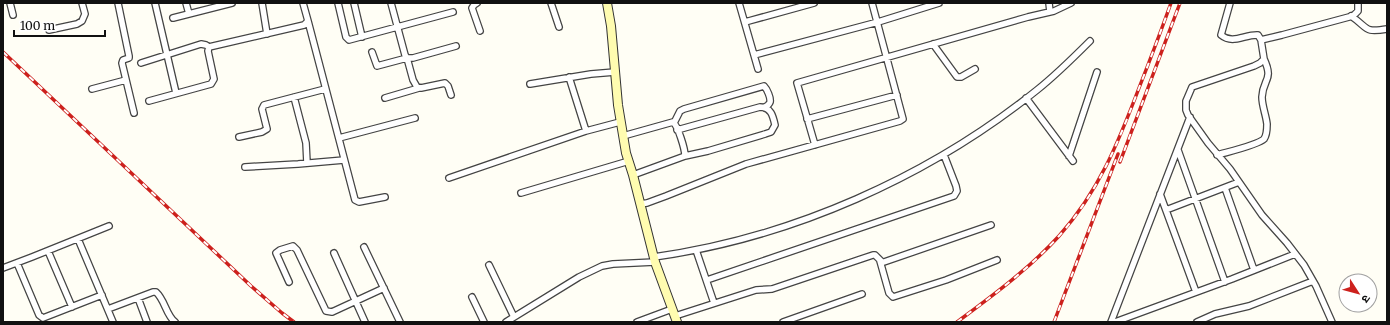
<svg xmlns="http://www.w3.org/2000/svg" width="1390" height="325" viewBox="0 0 1390 325" font-family="Merriweather,'Noto Sans Devanagari',serif">
<style>
.lines{fill:none;stroke-linecap:round;stroke-linejoin:round}
.street-casing{stroke:#444;stroke-width:8}
.secondary-casing{stroke:#333;stroke-width:10}
.street{stroke:#fff;stroke-width:5.5}
.secondary{stroke:#fffcb0;stroke-width:8}
.rail-casing{stroke:#cd211d;stroke-width:3.5}
.rail{stroke:#fff;stroke-width:2;stroke-dasharray:6;stroke-linecap:butt}
</style>
<rect width="100%" height="100%" fill="#fffef5"/>
<g class="lines">
<defs>
<path id="street" d="M10,3l3,12
M118,3l11,53v2l-6,2 -1,3 12,50
M155,3l21,90
M186,3l3,11
M262,3l5,31
M338,3l8,34 3,3 104,-28
M354,3l8,34
M391,3l14,52 2,3h6l43,-12
M477,3l-3,2 -2,3 8,23
M551,3l8,24
M739,3l19,66
M1049,3l1,9
M1230,3l-9,32c12,10 24,-1 37,0l3,5 3,19 -4,4 -6,3 -62,21 -6,14v9l2,5 20,28 22,26 32,46 25,28 17,22 12,21 16,36
M1351,16c18,12 12,17 36,13
M173,18l59,-15
M308,21l47,179 4,2 26,-5
M745,22l69,-19
M49,30l28,-6 5,-3 3,-7 -3,-11
M1261,40l21,-5 67,-18 5,-2 4,-4v-8
M933,44l24,33h4l14,-8
M372,52l5,14 30,-8 6,22 4,7 4,1 24,-5 3,3 3,9
M754,55l124,-33 61,-19
M141,63l60,-19 5,1 3,2
M569,77l17,54
M530,84l61,-10 24,-2
M92,89l34,-9
M294,97l12,46 1,20
M385,98l34,-10
M1026,98l47,63
M149,101l62,-17 3,-5 -6,-28 1,-4 95,-22 4,-4 -5,-18
M807,119l90,-24
M674,123l6,-12 4,-2 80,-23c3,3 7,12 6,16 -1,3 -3,4 -5,5
M623,136l50,-14c5,4 12,27 12,34
M239,137l23,-5 5,-3 -5,-20 2,-4 61,-16
M339,138l76,-20
M815,145l-18,-62 231,-66 26,-6 17,-8
M1178,150l47,132
M1217,155c10,-3 41,-10 47,-16 3,-4 3,-10 3,-15 -1,-9 -5,-18 -5,-27 1,-19 12,-16 2,-38
M1069,156l28,-84
M245,167l53,-3 46,-4
M633,175l52,-19 23,-5 57,-17 6,-2 4,-7c-2,-9 -4,-18 -15,-18l-83,23
M449,178l137,-47 34,-9
M1225,188l29,82
M521,193l108,-32
M1160,194l36,98
M640,204l7,-1 19,-7 80,-32 154,-43 3,-2 -31,-116
M1166,210l73,-28
M78,239l35,83
M364,247l36,75
M696,250l18,53
M48,251l24,56
M334,253l31,69
M654,257c137,-19 275,-80 383,-167 19,-15 36,-32 53,-49
M880,261l9,32 4,4 53,-17 51,-20
M17,263l22,52 4,3 59,-23
M489,265l25,52
M3,268l29,-11 77,-31
M707,280l247,-84 3,-5 -1,-5 -12,-31
M289,282l-13,-29 4,-3 13,-4 4,4 29,61 6,1 52,-24
M472,297l12,25
M138,298l9,24
M108,309l45,-17h3c9,8 10,23 19,30
M675,316l81,-26 16,-1 101,-34h2l7,7h2l107,-37
M506,322l73,-45 23,-11 11,-2 42,-2
M637,322l35,-13
M783,322l79,-28
M1111,322l79,-205
M1115,322l117,-43 63,-25
M1197,322l18,-8 34,-8 64,-25"/>
<path id="secondary" d="M607,3l4,23 7,79 8,48 7,22 22,87 22,60"/>
</defs>
<use href="#street" class="street-casing"/>
<use href="#secondary" class="secondary-casing"/>
<use href="#street" class="street"/>
<use href="#secondary" class="secondary"/>
<defs>
<path id="rail" d="M3,52l248,234 31,27 12,9
M1120,162l60,-159
M957,322c35,-26 72,-53 102,-86 40,-45 59,-93 80,-148 11,-28 22,-57 32,-85
M1054,322l64,-168"/>
</defs>
<use href="#rail" class="rail-casing"/>
<use href="#rail" class="rail"/>
</g>
<rect width="1390" height="325" fill="none" stroke="#111111" stroke-width="8"/>
<g transform="translate(1358 293) rotate(126)"><circle r="19" fill="#ffffff" stroke="#a0a0a0"/>
<path d="M0-3L7 15L0 10L-7 15Z" fill="#cd211d"/>
<text y="-6" font-size="11" font-weight="bold" text-anchor="middle" fill="#111111">उ</text>
</g>
<path d="M14 30v6h91v-6" fill="none" stroke="#111111" stroke-width="2"/>
<text x="20" y="30" font-size="12" fill="#111111" stroke="#ffffff" stroke-width="3" paint-order="stroke">100 m</text>
</svg>
